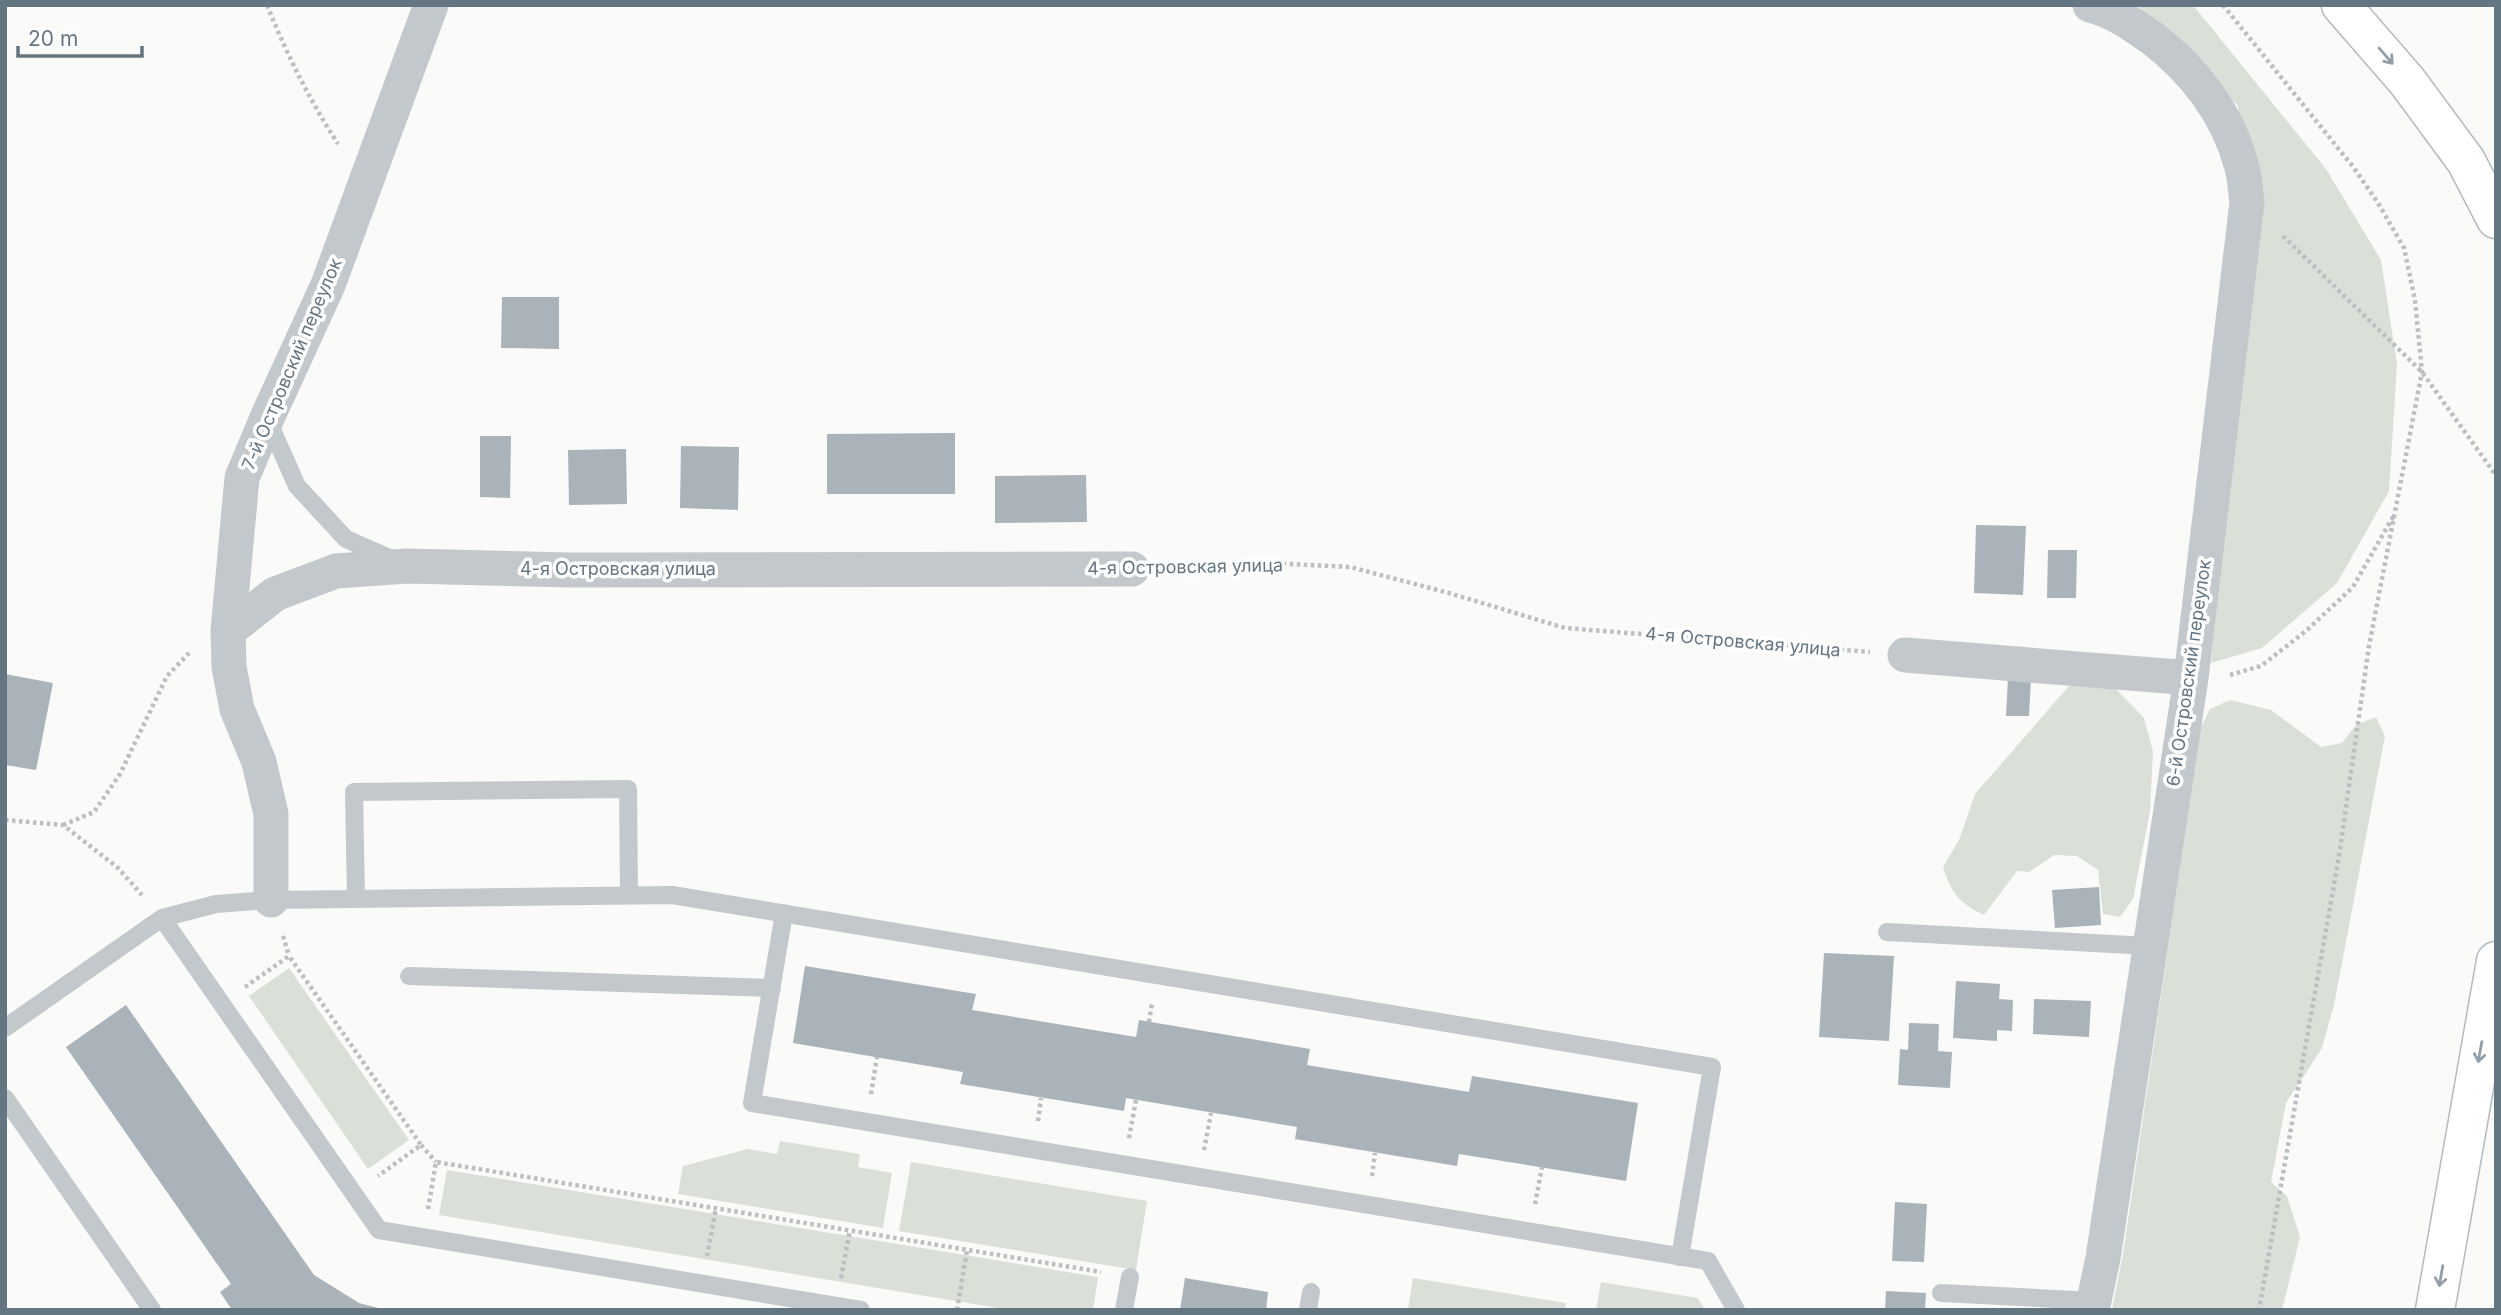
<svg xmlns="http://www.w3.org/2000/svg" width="2501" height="1315" font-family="Inter,sans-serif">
<rect width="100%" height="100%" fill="#fafaf8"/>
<!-- green -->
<path fill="#dadfd7" d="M2137,5H2193L2326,169L2381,260L2397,364L2389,491L2337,583L2262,648L2211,663L2245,283L2238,106Z
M2069,686H2113L2144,718L2153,752L2150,811L2133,899L2120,917L2103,914L2098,870L2077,856L2054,855L2029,872L2017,871L1984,915C1959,903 1952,894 1943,867L1959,840L1975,794Z
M2230,700L2271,710L2321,747L2342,743L2356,725L2376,717L2385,736L2334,1005L2322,1048L2286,1103L2271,1182L2287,1196L2300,1237L2282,1310H2112L2123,1254L2200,729L2210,709Z
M289,968L409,1140L368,1169L249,996Z
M780,1141L860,1154L858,1167L892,1173L883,1228L678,1194L683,1166L748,1149L777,1154Z
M911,1162L1147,1201L1136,1270L899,1231Z
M447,1170L1098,1277L1093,1310H1010L439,1215Z
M1413,1278L1566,1303L1565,1310H1408Z
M1601,1282L1698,1298L1705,1310H1596Z"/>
<!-- building -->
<path fill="#aab3b9" d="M502,297H559V349L501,348Z
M955,433V494H827V434Z
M480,436H511L510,498L480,497Z
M681,446L739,447L738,510L680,508Z
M626,449L627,504L569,505L568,450Z
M1086,475L1087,522L995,523V476Z
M1976,525L2026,526L2023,595L1974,593Z
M2048,550H2077L2076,598H2047Z
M5,674L53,683L36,770L5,765Z
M2008,678H2031L2029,716H2006Z
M2099,887L2101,925L2055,928L2052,890Z
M1824,953L1894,956L1889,1041L1819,1037Z
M805,966L976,994L972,1010L1136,1037L1139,1020L1310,1049L1307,1065L1469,1092L1472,1076L1638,1103L1626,1181L1459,1154L1457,1166L1295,1139L1297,1127L1126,1098L1124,1111L960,1084L963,1072L793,1043Z
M1956,981L2000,984L1999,999L2013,1000L2012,1031L1997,1030V1041L1953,1038Z
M2034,999L2091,1001L2089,1037L2033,1034Z
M126,1005L314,1275L359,1303L386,1310H232L220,1292L231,1284L66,1047Z
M1909,1023L1939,1024L1938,1051L1952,1052L1950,1088L1898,1085L1900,1049L1908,1050Z
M1895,1202L1927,1204L1924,1262L1892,1261Z
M1185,1278L1268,1292L1266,1310H1180Z
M1886,1291L1926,1293L1925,1310H1885Z"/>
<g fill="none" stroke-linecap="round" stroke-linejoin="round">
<defs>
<path id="primary" d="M2341,5L2407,81L2466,161L2496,219
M2435,1310L2496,961"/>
</defs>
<!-- primary casing -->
<use href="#primary" stroke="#b5babe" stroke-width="41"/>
<!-- path -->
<path stroke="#bbbfc2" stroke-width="4.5" stroke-dasharray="3.5 3.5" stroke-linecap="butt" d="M267,5C288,57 308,97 338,144
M2223,5L2354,168L2378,203L2404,248L2415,300L2422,372L2369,646L2339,856L2259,1310
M2283,236L2422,372L2495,474
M1171,567L1248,562L1350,567L1449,593L1565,628L1870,652
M2230,675L2261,666L2306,631L2353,587L2394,515
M5,820L63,825L117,867L142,895
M63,825L94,812L120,774L167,676L189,653
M283,936L289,956
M245,987L289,956L421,1145L378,1176
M1149,1022L1152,1003
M871,1094L877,1057
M1038,1121L1041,1098
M1129,1138L1136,1100
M421,1145L436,1162
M1204,1150L1211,1113
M1372,1176L1375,1153
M1535,1204L1542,1167
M428,1209L436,1162L1101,1272
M707,1256L716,1208
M841,1278L850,1230
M957,1310L967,1250"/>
<!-- service -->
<path stroke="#c3c8cc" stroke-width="18" d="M268,421L297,486L346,539L394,560
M356,899L354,792L628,789L629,895
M784,913L752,1103L1708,1261L1736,1310
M162,918L216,904L271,900L672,895L1712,1067L1680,1257
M1887,932L2149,946
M409,976L772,988
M5,1028L162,918L379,1230L861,1310
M5,1098L152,1310
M1941,1293L2094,1301
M1124,1310L1130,1277
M1308,1310L1311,1292"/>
<!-- minor -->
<path stroke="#c3c8cc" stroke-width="35" d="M228,631L275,594L336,571L407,566L570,570L1132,569
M1905,655L2191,678
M271,900V814L259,762L237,709L229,667L228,631L242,478L267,418L328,285L431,5
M2089,1310L2094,1301L2103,1258L2191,678L2247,202C2245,189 2245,176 2241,164C2227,113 2194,70 2152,38C2132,24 2114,11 2090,5"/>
<!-- primary -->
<use href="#primary" stroke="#fff" stroke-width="38"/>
</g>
<!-- one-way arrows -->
<defs><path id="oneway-shaft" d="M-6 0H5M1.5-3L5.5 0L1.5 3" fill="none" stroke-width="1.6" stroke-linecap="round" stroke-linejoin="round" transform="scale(1.75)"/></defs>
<g stroke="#939fa8">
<use href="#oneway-shaft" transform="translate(2386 56) rotate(49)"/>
<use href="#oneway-shaft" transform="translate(2480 1052) rotate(100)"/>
<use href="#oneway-shaft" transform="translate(2441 1276) rotate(100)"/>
</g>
<g text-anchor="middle" stroke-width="7" stroke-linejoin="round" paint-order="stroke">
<!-- street labels -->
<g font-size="18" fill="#657683" stroke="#fff">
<text transform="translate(292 364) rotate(-67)" y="6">7-й Островский переулок</text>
<text transform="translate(1185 567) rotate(-1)" y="6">4-я Островская улица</text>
<text x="618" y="575">4-я Островская улица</text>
<text transform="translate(1743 642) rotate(5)" y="6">4-я Островская улица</text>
<text transform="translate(2189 673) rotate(-82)" y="6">6-й Островский переулок</text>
</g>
</g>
<!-- border -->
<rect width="2501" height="1315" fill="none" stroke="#657683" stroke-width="14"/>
<!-- scale -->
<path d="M18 46v10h124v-10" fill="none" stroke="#657683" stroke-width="3.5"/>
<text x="28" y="46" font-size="21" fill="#657683" stroke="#ffffff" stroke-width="5" paint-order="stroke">20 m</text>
</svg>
